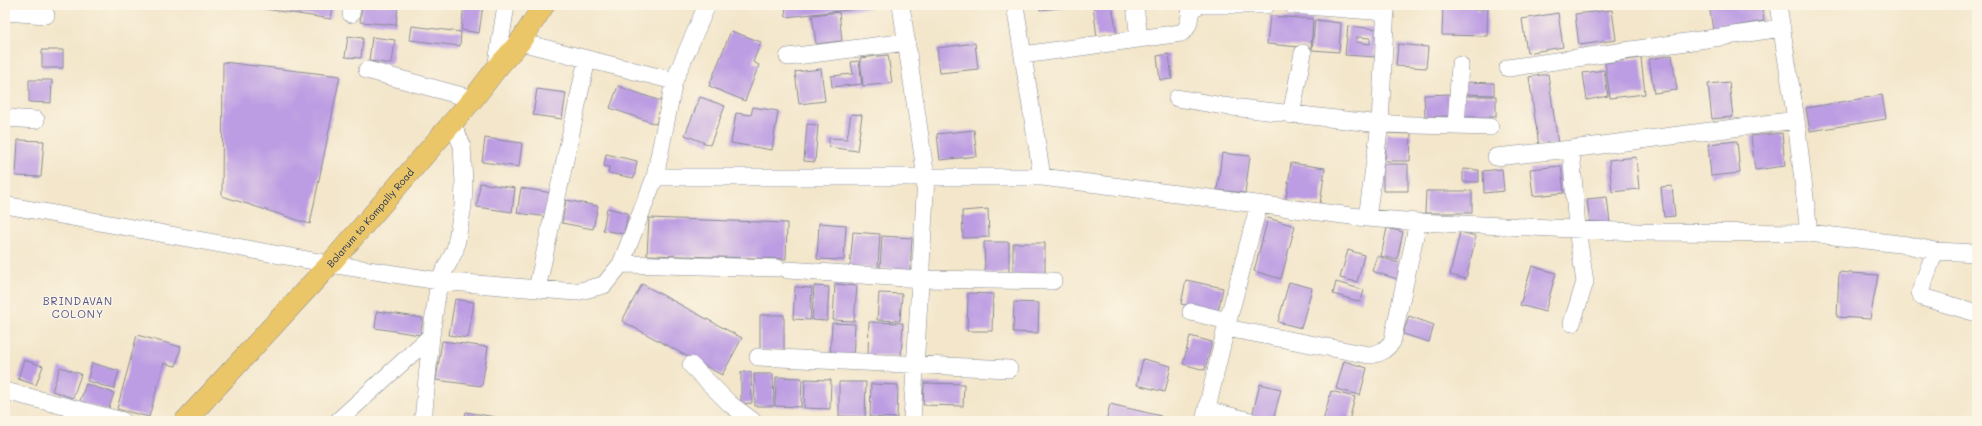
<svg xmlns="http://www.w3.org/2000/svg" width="1982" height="426" font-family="Mali,sans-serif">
<rect width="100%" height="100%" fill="#fcf5e5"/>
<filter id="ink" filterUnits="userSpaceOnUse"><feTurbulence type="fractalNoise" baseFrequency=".025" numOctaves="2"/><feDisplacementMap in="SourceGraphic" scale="8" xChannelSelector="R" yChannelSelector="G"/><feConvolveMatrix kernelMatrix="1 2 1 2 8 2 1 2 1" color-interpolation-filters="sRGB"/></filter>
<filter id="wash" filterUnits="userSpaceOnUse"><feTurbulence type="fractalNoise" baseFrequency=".012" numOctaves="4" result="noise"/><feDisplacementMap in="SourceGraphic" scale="16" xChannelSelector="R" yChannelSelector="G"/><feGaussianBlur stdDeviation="0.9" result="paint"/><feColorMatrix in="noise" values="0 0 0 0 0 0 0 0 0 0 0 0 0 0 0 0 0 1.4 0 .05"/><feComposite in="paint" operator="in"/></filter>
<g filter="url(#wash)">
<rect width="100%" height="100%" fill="#f3e6ca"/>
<g id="blocks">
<!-- building -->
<path fill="#bc9ce3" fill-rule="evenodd" d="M239,5H333L331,19Z
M362,5H398L396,25L360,22Z
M464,5H483L479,33L461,30Z
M785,5H885V6L786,17Z
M1039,5H1079V6L1040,10Z
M1093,5H1112L1117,35L1097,37Z
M1443,5H1488L1487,36L1442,35ZM1477,7H1484L1483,10H1476Z
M1709,5H1762L1764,21L1713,30Z
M1612,10L1616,40L1579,45L1575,14Z
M839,12L842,41L816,44L812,15Z
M1558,13L1563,47L1527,53L1522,19Z
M1270,16L1313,19L1311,48L1267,44Z
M1315,20L1341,23L1339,52L1312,50Z
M412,26L461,32L460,46L410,40Z
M1348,26L1378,29L1375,57L1345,55ZM1357,37L1370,38V44L1356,42Z
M731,31L761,42L753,62L759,65L745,101L709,86Z
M348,36L363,38L361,58L345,57Z
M372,37L395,40L392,64L369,61Z
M975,43L978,69L940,73L937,48Z
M1398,44L1428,47L1426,68L1396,66Z
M42,50H63V68H42Z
M1169,54L1172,79L1160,80L1157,56Z
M888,55L892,83L863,86L860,58Z
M1672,55L1677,90L1654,93L1649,59Z
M1641,58L1645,94L1610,98L1605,63Z
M859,61L862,84L832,87L831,76L853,74L851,62Z
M223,62L340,76L310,224L222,196Z
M821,69L825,101L799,104L795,72Z
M1604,70L1608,96L1587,100L1583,73Z
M1548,74L1558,144L1539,146L1529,77Z
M29,80H52L51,103L29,102Z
M5,82H9V101H5Z
M1465,82L1494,83V95L1464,94Z
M1729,82L1733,117L1712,119L1708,84Z
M618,86L663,102L656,124L610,108Z
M537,89L566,93L562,119L533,115Z
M1452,94V116L1425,117L1424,95Z
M1882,95L1886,119L1810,131L1806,108Z
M1463,96H1496V117H1463Z
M700,97L725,106L710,145L685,135Z
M753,107L778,111L772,150L731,143L736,113L751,115Z
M851,114L862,115L857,151L829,147V138L847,139Z
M807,124L818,125L815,162L804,161Z
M974,130L977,156L940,160L937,134Z
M1386,133L1411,134L1410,161H1385Z
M1782,133L1785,166L1755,170L1751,136Z
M485,138L522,143L519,167L482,162Z
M18,140L44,141L41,177L16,176Z
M1737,141L1740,173L1711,176L1708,144Z
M1222,153L1250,156L1245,193L1217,190Z
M606,154L637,161L634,178L608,173L609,167L604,166Z
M1636,157L1639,189L1612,192L1609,160Z
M1291,163L1325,168L1320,204L1286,199Z
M1383,164H1408V191H1383Z
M1561,166L1564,193L1533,196L1530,169Z
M1463,169L1479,170V182H1463Z
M1502,169L1504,191L1484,193L1483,171Z
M480,183L515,188L512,212L477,207Z
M1672,186L1675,216L1664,217L1661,187Z
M521,188L552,193L549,217L517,213Z
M1426,191H1472V213H1425Z
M1607,197L1610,224L1590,226L1587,199Z
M566,200L598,206L593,229L562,223Z
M607,208L628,213L624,234L603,230Z
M988,209L989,237L963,238L962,211Z
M649,218L787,223L786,259L647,255Z
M1268,218L1295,226L1281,279L1254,271Z
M819,223L846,225L844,260L817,259Z
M1387,228L1403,232L1397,260L1381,256Z
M853,232L880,234L878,268L850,267Z
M1460,232L1476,236L1466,279L1450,275Z
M882,236L912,238L910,270L880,268Z
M984,242H1009V273H985Z
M1013,243H1045V275H1013Z
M1348,250L1364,255L1357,282L1340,278Z
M1377,256L1405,265L1400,280L1372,271Z
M1532,266L1556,273L1545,312L1520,305Z
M1839,272L1878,275L1870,319L1837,317Z
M1186,280L1223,288L1218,312L1181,304Z
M1289,282L1312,288L1301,328L1278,322Z
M1336,282L1364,290L1361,302L1333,294Z
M642,284L742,338L722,375L622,321Z
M835,284L857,286L854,321L833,320Z
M814,286L829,287L827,321L812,320Z
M795,287L812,288L810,320L793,319Z
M879,293L902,294L900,321L877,320Z
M968,293L993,294L992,331H967Z
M455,299L474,302L468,338L449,335Z
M1014,302L1039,303L1038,333L1013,332Z
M377,311L423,318L420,335L375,328Z
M760,315H784V350H760Z
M1409,316L1434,325L1429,342L1403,334Z
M869,322L903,323L901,356L868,355Z
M832,323L855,324L853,359L830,357Z
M137,335L181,347L176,366L164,363L149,417L117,409Z
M1190,336L1212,342L1205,370L1183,364Z
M442,341L488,347L482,386L436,380Z
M1143,359L1171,366L1165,392L1137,385Z
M24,360L43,366L36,385L18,379Z
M1344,361L1367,368L1360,395L1336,389Z
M92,363L119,371L114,389L87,381Z
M60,367L81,374L73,398L52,391Z
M741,372H751L752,403L741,404Z
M754,374H773L774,406H755Z
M776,377L802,378L801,407L775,406Z
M805,379L831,380L830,409L804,408Z
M839,382H866L865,417L839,416Z
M924,383L964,384L963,406L923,405Z
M86,384L114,393L108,411L80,401Z
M871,384L898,385L897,418L870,417Z
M1260,384L1281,389L1273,421L1252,416Z
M1331,391L1355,397L1349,421H1323Z
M1110,404L1161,416L1160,421H1106Z
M466,412L495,417L494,421H464Z"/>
</g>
</g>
<g filter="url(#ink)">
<use href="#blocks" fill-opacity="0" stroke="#878a94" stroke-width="1"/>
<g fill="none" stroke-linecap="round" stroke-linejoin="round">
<defs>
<path id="minor" d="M901,5L926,178L912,421
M1015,5L1042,177
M1135,5L1139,39
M1292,5L1386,12
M1778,5L1796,120L1809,233
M5,12L46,15
M351,14L352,5
M520,42L674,81
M1023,55L1181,33C1190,28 1189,18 1191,9L1200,5H1267
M788,57L907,42
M1508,68L1782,28
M496,69L506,5
M367,70L473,99
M1177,98L1223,106L1380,124L1490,127
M1291,115L1303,53
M5,118L36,120
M1456,126L1460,65
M1571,149L1577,229L1585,282L1572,323
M1496,157L1571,149L1796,120
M655,177H1042L1367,218L1418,222L1638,232L1809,233L1907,245L1935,251L1977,253
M5,205L330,264L439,281L576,292L604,285L621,264L655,177L674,81L707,5
M1367,218L1380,124L1386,5
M1935,251L1920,292L1922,297L1977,313
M621,264L777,268
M788,270L920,279L1053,281
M537,289L587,59
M1191,312L1228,321
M1226,328L1369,355C1380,354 1385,350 1392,342L1418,222
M758,357L1009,369
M691,365L730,404L753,421
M5,391L123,421
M1207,410L1250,421
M338,421L431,336
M423,421L431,336L439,281L455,250L463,206L464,184L462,145L452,123
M1204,421L1226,328L1259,204"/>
<g id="major">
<path id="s1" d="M185,421L330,264L473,99L496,69L520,42L544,5"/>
</g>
</defs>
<!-- minor casing -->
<use href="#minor" stroke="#878a94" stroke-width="18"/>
<!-- major casing -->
<use href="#major" stroke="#878a94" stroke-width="22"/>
<!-- minor -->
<use href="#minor" stroke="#fff" stroke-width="17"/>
<!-- major -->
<use href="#major" stroke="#ebc669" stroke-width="21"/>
</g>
</g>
<g text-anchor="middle" stroke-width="3" stroke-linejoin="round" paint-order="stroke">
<!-- street labels -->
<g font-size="10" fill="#1b2f5e" stroke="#fcf5e5">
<text dy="4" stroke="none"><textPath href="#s1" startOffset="275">Bolarum to Kompally Road</textPath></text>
</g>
<!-- neighbourhood labels -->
<g font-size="11" letter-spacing="1" fill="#53558d" stroke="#fcf5e5">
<text x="78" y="305">BRINDAVAN<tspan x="78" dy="13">COLONY</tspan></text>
</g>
</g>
<!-- margin -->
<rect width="1982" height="426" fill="none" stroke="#fcf5e5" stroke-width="20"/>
</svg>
